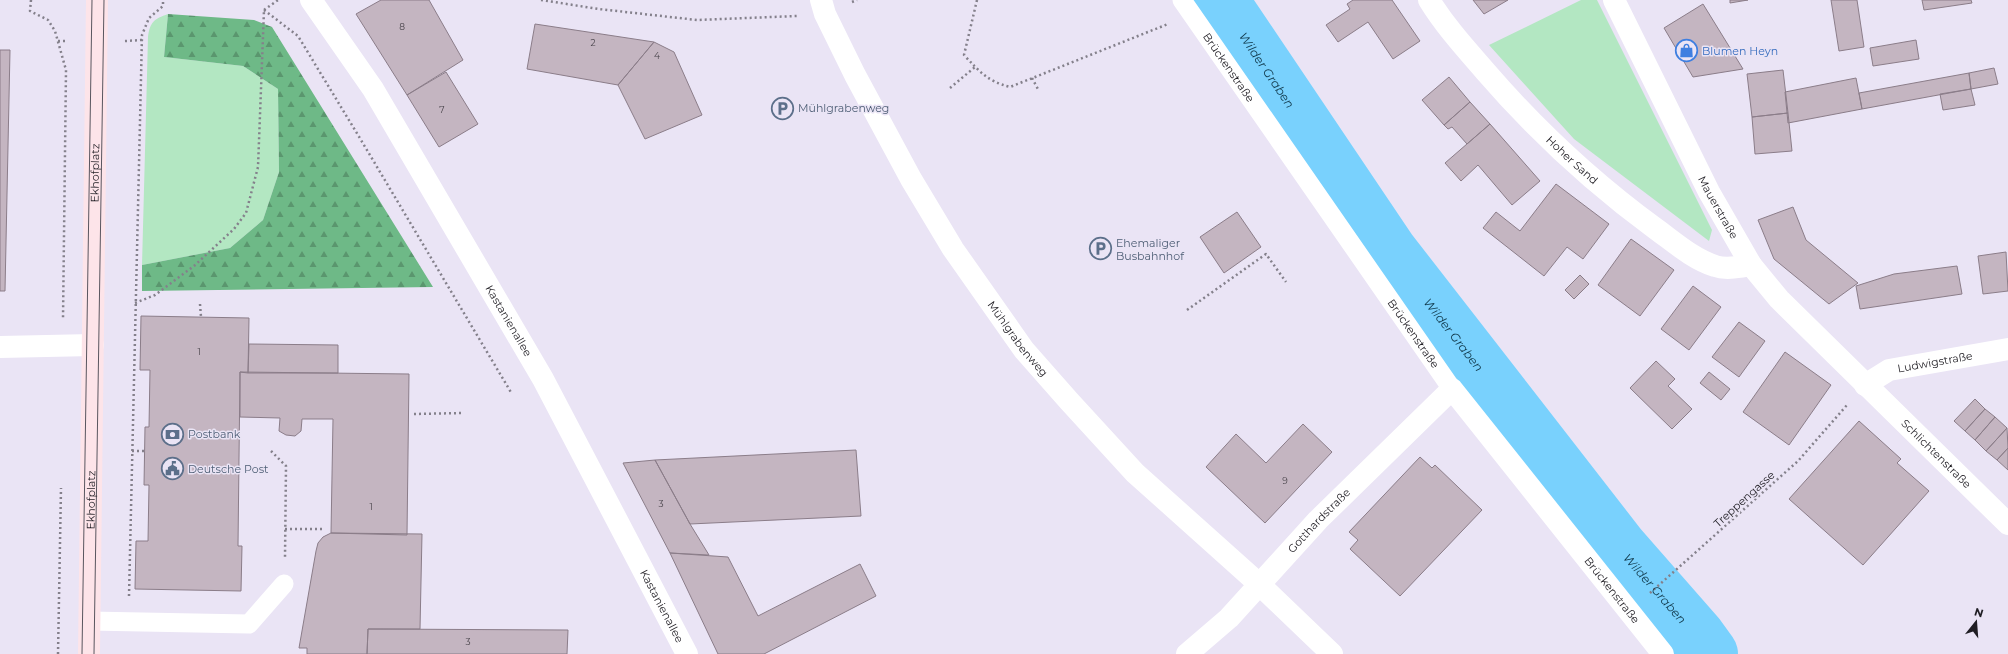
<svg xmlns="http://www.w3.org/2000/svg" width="2008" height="654" font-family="Montserrat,sans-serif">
<defs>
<pattern id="forest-firs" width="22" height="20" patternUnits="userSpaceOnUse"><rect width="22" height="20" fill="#6eb987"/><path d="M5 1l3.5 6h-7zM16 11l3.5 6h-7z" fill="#5a966e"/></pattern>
</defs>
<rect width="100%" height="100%" fill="#eae4f5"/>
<!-- grass -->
<path fill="#b3e7c2" d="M1581,0H1597L1712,230L1709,241L1574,139L1489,45Z
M168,14L164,57L243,66L278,89L279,172L263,220L230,248L142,265L148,37C150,22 154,19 168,14Z"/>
<!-- forest -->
<path fill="url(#forest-firs)" d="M168,14L254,20L272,27L433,287L142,291V265L230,248L263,220L279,172L278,89L243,66L164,57Z"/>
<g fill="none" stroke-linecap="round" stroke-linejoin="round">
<!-- river -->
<path stroke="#79d1fd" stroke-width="58" id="s1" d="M1219,0L1388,251L1618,547L1696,636L1709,654"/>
</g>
<!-- building -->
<path fill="#c4b5c1" stroke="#8b7d89" d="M381,0H429L463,60L407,95L356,14Z
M1353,0H1392L1420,41L1393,59L1368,22L1338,42L1326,25L1350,9L1347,4Z
M1473,0H1508L1484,14Z
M1730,0H1748L1730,3Z
M1831,0H1857L1864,47L1839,51Z
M1922,0H1971L1972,3L1924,10Z
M1703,4L1743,69L1693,77L1664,28Z
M535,24L654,42L618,85L527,69Z
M1916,40L1919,59L1873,66L1870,48Z
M654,42L674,52L702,115L645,139L618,85Z
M0,50H10L5,291H0Z
M1994,68L1998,84L1971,89L1969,73Z
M1783,70L1788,113L1752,117L1747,74Z
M446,72L478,124L439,147L407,95Z
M1969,73L1971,89L1862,109L1859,93Z
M1449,77L1470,102L1444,125L1422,100Z
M1856,78L1862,109L1788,123L1785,92Z
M1971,89L1975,105L1943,110L1940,94Z
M1470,102L1490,124L1467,144L1452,127L1448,129L1444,125Z
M1788,113L1792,151L1755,154L1752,117Z
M1490,124L1540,181L1512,205L1478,165L1461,181L1445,163Z
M1556,184L1609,224L1583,259L1567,247L1544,276L1483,228L1496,212L1520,231Z
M1793,207L1806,240L1858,283L1829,304L1774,259L1758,220Z
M1237,212L1261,247L1224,273L1200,237Z
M1631,239L1674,270L1640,316L1598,285Z
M2006,252L2008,291L1983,294L1978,256Z
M1957,266L1962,294L1860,309L1856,286L1894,274Z
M1580,275L1589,284L1574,299L1565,290Z
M1693,286L1721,307L1689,350L1661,329Z
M141,316L249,318L248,373L240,372L238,546H242L241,591L135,589L136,541H148L149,485H144L145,427H149L150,370H140Z
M1739,322L1765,341L1739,377L1712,357Z
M249,344L338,345V373H248Z
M1785,352L1831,385L1789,445L1743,412Z
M1656,361L1675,379L1668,386L1692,409L1672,429L1630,388Z
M240,372L409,374L407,535L331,533L333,419H302L301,431L295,436L286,435L279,431L280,418L240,417Z
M1709,372L1730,389L1721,400L1700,383Z
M1975,399L1985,409L1965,431L1954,421Z
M1985,409L1995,417L1975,440L1965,431Z
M1995,417L2007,428L1986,451L1975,440Z
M1859,421L1901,459L1897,463L1929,491L1863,565L1789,499Z
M1303,424L1332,452L1265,523L1206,467L1236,434L1266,463Z
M2007,428L2008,448L1997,460L1986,451Z
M2008,448V470L1997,460Z
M856,450L861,516L690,524L655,460Z
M1420,457L1432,468L1435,465L1482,510L1400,596L1350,549L1358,540L1349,532Z
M655,460L690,524L709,555L670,553L623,463Z
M331,533L422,534L420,629H368L367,654H307V648H299L316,551L318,543L323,537Z
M670,553L728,557L758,616L860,564L876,596L764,654H718Z
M368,629L568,630L567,654H367Z"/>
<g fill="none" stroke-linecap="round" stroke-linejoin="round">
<!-- path -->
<path stroke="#84808b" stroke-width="2.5" stroke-dasharray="2 3" stroke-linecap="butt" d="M31,0L30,11L48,20L55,31L66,70L63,319
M541,0L599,9L697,20L797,16
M977,0L964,55C980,72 987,81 1010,87L1168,24
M852,2L857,0
M264,10L298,36L361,140L512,394
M264,10L278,0
M58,41H68
M125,41L142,40
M1032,78L1039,91
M950,88L975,67
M135,303L155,295L194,266L234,229L246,213L258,167L264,10
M200,304L201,317
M1187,310L1266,254L1286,282
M414,414L463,413
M132,451H145
M271,451L286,466L285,558
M285,529H324
M1650,593L1798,461L1847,405
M129,596L142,35L149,18L163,6V0
M58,654L61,488"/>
<!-- service -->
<g stroke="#fff" stroke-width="19">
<path id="s2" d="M1182,0L1452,389"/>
<path d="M89,621L249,624L284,584"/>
</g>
<!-- minor -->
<g stroke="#fff" stroke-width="22">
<path id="s3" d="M311,0L373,89L543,379L687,654"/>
<path id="s4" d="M1429,0C1445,26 1465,48 1485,71C1536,130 1593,183 1656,229C1674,242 1693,259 1715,266C1726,270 1739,267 1751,265"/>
<path id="s5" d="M1614,0L1709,192L1751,265L1779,299L2008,524"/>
<path d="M0,347L93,345"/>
<path id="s6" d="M1865,385L1889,370L2008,349"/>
<path id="s7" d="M1187,654L1229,618L1318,520L1452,389L1663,654"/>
</g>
<!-- tertiary -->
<path stroke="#fff" stroke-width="22" id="s8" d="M821,0L825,14L855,75L911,179L953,249L1024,350L1069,401L1135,473L1259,584L1332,654"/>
<!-- secondary -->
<path stroke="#fde4e9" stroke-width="22" id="s9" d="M89,654L97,0"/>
<!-- tram -->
<path stroke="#59565f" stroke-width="1" d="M82,654L92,0
M94,654L104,0"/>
</g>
<!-- icons -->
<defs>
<symbol id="shop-ring" viewBox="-11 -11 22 22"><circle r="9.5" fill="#eae4f5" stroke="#3f7fe0" stroke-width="1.5"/><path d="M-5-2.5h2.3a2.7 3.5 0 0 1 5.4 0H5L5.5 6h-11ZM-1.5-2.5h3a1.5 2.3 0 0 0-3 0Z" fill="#3f7fe0"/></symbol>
<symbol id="parking-ring" viewBox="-11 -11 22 22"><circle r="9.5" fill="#eae4f5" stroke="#5c6f8a" stroke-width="1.5"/><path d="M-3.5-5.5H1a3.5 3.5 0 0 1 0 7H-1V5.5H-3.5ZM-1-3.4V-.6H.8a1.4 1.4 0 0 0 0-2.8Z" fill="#5c6f8a"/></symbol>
<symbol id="bank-ring" viewBox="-11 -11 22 22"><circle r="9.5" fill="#eae4f5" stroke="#5c6f8a" stroke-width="1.5"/><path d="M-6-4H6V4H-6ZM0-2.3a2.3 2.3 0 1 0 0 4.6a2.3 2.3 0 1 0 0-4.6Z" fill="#5c6f8a"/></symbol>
<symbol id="civic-ring" viewBox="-11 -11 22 22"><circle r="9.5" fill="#eae4f5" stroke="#5c6f8a" stroke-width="1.5"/><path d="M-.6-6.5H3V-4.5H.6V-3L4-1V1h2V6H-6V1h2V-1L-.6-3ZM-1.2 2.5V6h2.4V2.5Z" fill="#5c6f8a"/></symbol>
</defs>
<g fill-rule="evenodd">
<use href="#shop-ring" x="1674" y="38" width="25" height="25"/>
<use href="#parking-ring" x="770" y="96" width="25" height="25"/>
<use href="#parking-ring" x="1088" y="236" width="25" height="25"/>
<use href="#bank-ring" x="160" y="422" width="25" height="25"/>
<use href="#civic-ring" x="160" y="456" width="25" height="25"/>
</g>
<g text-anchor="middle" stroke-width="3" stroke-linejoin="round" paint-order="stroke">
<!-- number labels -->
<g font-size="9" fill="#49444b">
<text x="402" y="30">8</text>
<text x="593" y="46">2</text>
<text x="657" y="59">4</text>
<text x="442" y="113">7</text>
<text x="199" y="355">1</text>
<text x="1285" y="484">9</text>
<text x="661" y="507">3</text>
<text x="371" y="510">1</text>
<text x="468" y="645">3</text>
</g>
<!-- shop labels -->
<g font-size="11" fill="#366cbe" stroke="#eae4f5" text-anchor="start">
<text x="1702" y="55">Blumen Heyn</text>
</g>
<!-- street labels -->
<g font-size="11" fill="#201e24" stroke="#eae4f5">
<text dy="4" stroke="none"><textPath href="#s2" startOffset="82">Brückenstraße</textPath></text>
<text dy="4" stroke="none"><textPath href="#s4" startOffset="215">Hoher Sand</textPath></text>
<text dy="4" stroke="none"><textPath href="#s9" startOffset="481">Ekhofplatz</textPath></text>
<text dy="4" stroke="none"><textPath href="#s5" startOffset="232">Mauerstraße</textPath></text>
<text dy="4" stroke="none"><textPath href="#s3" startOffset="377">Kastanienallee</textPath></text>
<text dy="4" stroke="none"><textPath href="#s2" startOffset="406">Brückenstraße</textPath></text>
<text dy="4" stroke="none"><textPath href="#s8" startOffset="393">Mühlgrabenweg</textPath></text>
<text dy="4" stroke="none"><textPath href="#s6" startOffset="75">Ludwigstraße</textPath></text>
<text dy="4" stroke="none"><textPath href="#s5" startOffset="563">Schlichtenstraße</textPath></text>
<text transform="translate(1744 499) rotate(-42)" y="4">Treppengasse</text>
<text dy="4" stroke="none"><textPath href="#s9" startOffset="154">Ekhofplatz</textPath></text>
<text dy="4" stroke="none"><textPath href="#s7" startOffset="188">Gotthardstraße</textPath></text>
<text dy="4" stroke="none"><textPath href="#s7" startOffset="632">Brückenstraße</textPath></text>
<text dy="4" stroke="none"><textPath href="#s3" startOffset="701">Kastanienallee</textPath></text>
</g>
<!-- service labels -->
<g font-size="11" fill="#4e5e75" stroke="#eae4f5" text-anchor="start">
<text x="798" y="112">Mühlgrabenweg</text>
<text x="1116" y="247">Ehemaliger<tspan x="1116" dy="13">Busbahnhof</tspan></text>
<text x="188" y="438">Postbank</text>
<text x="188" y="473">Deutsche Post</text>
</g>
<!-- water labels -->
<g font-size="12" font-style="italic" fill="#10384a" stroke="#eae4f5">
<text dy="4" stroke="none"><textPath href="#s1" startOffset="85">Wilder Graben</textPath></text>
<text dy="4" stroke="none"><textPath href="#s1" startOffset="409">Wilder Graben</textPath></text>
<text dy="4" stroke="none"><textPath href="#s1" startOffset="733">Wilder Graben</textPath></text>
</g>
</g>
<!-- north arrow -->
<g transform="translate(1976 622) rotate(17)" stroke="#eae4f5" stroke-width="3" paint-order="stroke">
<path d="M0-3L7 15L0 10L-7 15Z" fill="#201e24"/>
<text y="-6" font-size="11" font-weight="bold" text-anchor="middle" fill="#201e24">N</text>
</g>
</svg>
